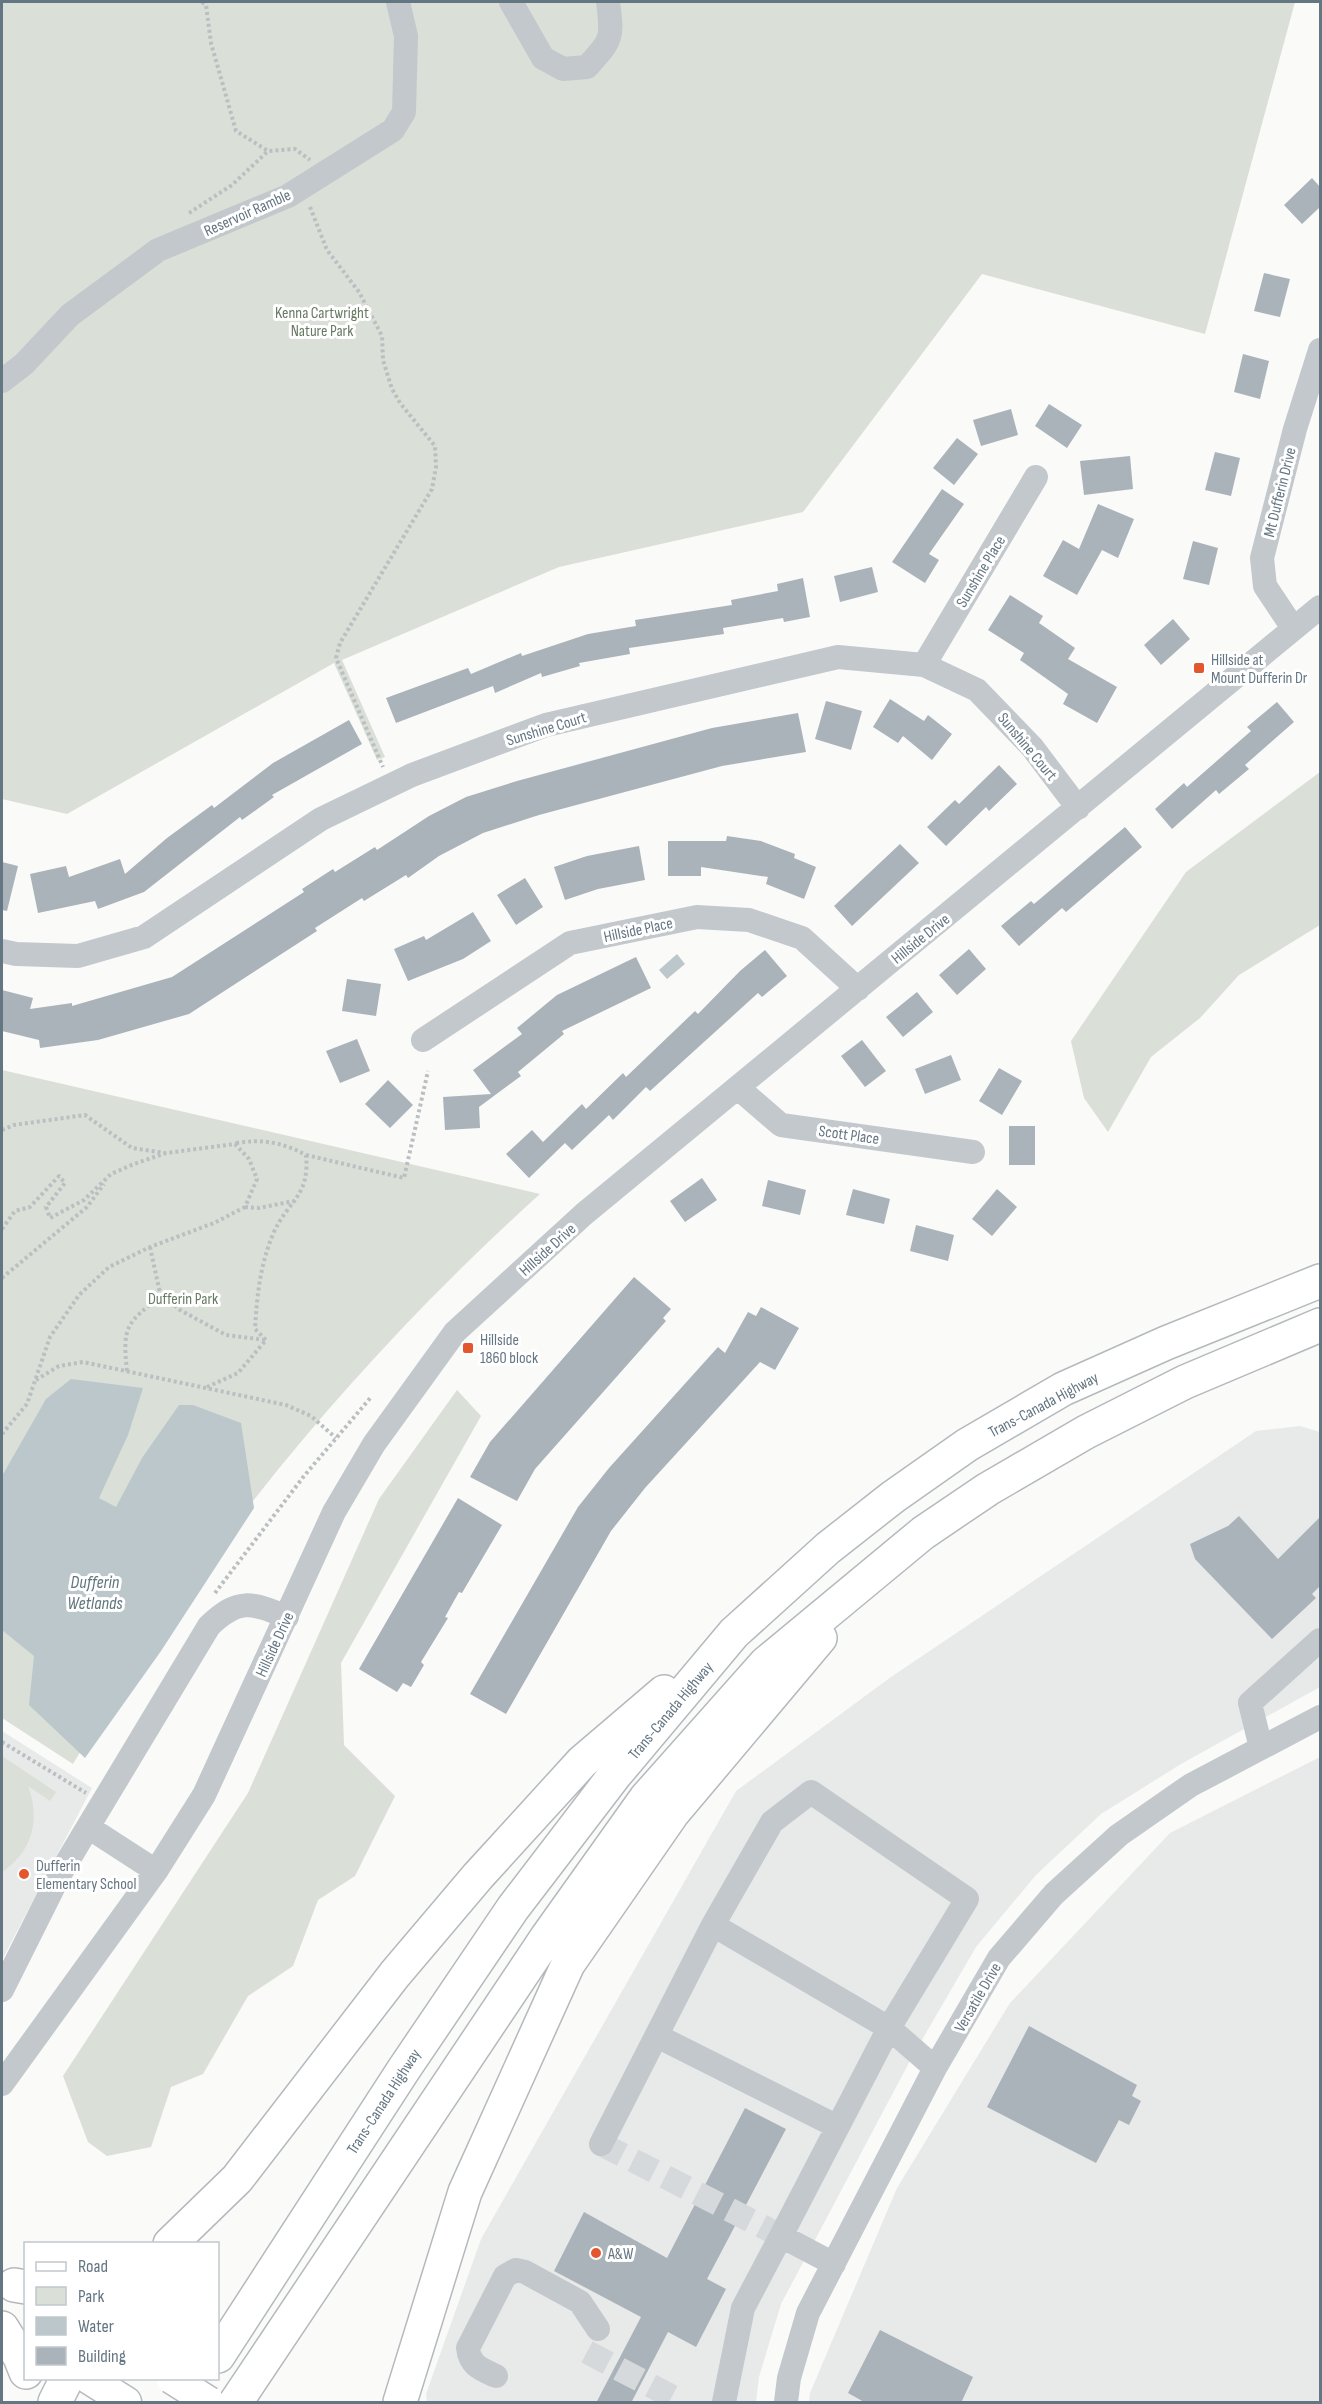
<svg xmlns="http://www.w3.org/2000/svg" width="1322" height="2404" font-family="'Sofia Sans Condensed',sans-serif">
<rect width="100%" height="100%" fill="#fafaf8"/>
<!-- built -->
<path fill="#e8e9e9" d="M1300,1426L1320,1432V1687L1181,1764L1101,1814L1036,1875L976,1947L912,2057L781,2304L759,2377L756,2402H427L426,2394L481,2239L736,1791L891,1677L1256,1431Z
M2,1731L92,1788L2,1960Z
M1320,1757V2402H809L810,2393L897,2188L1010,2003L1170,1833Z"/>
<!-- green -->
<path fill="#dadfd7" d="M2,2H1295L1205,334L982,274L803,512L559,567L342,660L385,757L377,760L334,663L67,814L2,799Z
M1320,772V925L1239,975L1200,1018L1151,1057L1108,1132L1084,1098L1071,1041L1186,872Z
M2,1070L540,1194C356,1360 199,1551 73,1764L2,1718Z
M457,1390L481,1416L341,1663L344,1745L395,1796L355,1876L318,1900L293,1966L248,1996L203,2074L171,2087L151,2147L107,2156L88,2142L63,2076L248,1793L379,1499Z
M2,1756L56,1792L50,1801L28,1786C41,1820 32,1852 2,1872Z"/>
<!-- water -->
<path fill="#bbc7cb" d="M677,954L685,964L667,979L659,970Z
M71,1379L143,1388L128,1435L99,1498L116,1507L142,1458L179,1405H193L241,1423L254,1508L161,1651L85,1758L29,1705L34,1656L2,1630V1476L46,1399Z"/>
<!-- building -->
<path fill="#aab3b9" d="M1312,178L1320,187V207L1302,224L1284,205Z
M1264,273L1290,279L1280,317L1254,311Z
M1243,354L1269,361L1260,399L1234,392Z
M1049,404L1082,425L1067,448L1035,426Z
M1011,409L1018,435L981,446L973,420Z
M957,438L978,454L954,485L933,468Z
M1215,452L1240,458L1231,496L1205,490Z
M1130,456L1133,489L1084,495L1080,461Z
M942,489L964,504L929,554L939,560L925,583L892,562Z
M1098,504L1134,519L1118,558L1102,550L1077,595L1043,576L1063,540L1079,549Z
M1193,541L1218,548L1209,585L1183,579Z
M872,567L878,592L840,602L834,576Z
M803,578L810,617L784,622L783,618L723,628L724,634L629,648L630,654L579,663L580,666L542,677L541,673L495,693L493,686L396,723L386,698L468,668L471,674L521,653L522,656L588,634L636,626L635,620L732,605L731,600L778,591L777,584Z
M1010,595L1043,616L1039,623L1075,648L1068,659L1117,687L1097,723L1063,704L1068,694L1020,660L1024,653L988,630Z
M1173,619L1190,639L1161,665L1144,645Z
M890,699L924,721L928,715L952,734L932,760L903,736L898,743L873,727Z
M826,701L862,711L851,750L815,739Z
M1277,702L1294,722L1245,765L1249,769L1219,794L1216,790L1172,829L1155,809L1184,783L1187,787L1251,731L1247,727Z
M798,713L806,752L722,766L539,815L483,833L439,856L408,878L406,875L364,901L362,898L315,928L317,931L189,1014L98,1040L40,1048L39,1040L2,1031V990L33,998L30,1009L72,1003V1006L172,977L304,892L302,889L333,869L335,872L375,847L377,850L429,816L466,797L517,781L712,728Z
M349,720L362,744L272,795L274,797L242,820L240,817L144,892L98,909L95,901L38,913L30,874L66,866L69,877L120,859L125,874L167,838L212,805L214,808L273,763Z
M999,765L1017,784L989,811L986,807L946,846L927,827L955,800L959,804Z
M1125,827L1142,847L1066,912L1062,908L1019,946L1001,926L1031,901L1034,904Z
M727,836L761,841L795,854L794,858L816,867L804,899L766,884L768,877L701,867V876H668V841H726Z
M900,844L919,863L852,926L834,906Z
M639,846L645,880L598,889L565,900L554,867L587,856Z
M2,862L18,866L7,911L2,910Z
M525,878L543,907L516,925L497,895Z
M473,912L491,941L463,959L408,981L394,949L424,936L426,940Z
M969,949L986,969L957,995L939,975Z
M765,950L787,976L762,997L758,993L650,1091L646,1087L613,1120L609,1115L572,1150L565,1143L529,1178L506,1154L532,1130L543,1142L582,1104L586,1109L623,1073L626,1077L695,1011L698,1014L740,971Z
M636,957L651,988L562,1031L564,1034L518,1072L521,1076L479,1107L480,1128L445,1130L443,1097L491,1094L473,1070L522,1034L517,1028L557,995Z
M347,979L381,984L376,1016L342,1011Z
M917,992L933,1012L903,1037L886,1017Z
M357,1039L370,1071L340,1083L326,1051Z
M862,1040L886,1071L865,1087L841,1056Z
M951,1055L961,1080L925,1094L915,1069Z
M999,1068L1022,1081L1002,1115L979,1101Z
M388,1080L413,1105L390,1128L365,1104Z
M1009,1126H1035V1165H1009Z
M702,1178L717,1200L685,1222L670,1201Z
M768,1180L806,1190L800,1215L762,1206Z
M853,1189L890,1199L884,1224L846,1215Z
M997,1189L1017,1207L992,1236L972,1219Z
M916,1225L954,1235L948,1261L910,1251Z
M634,1277L671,1309L663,1318L666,1321L535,1469L517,1501L470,1477L490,1442Z
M761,1307L799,1328L775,1370L760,1362L645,1488L611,1531L506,1714L470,1694L578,1507L609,1468L718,1347L725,1353L748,1312L756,1316Z
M458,1498L502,1525L462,1593L459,1592L445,1617L448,1618L421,1662L424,1665L411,1687L403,1683L397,1692L359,1669Z
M1239,1516L1278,1559L1320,1517V1586L1312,1594L1316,1598L1272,1639L1195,1559L1190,1544L1228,1526Z
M1029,2026L1137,2085L1132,2096L1141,2101L1129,2125L1119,2120L1096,2163L987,2107Z
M745,2108L786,2129L707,2279L726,2289L696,2347L668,2332L631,2403H596L641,2317L554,2271L584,2212L667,2258Z
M880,2330L973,2377L961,2403H866L848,2393Z"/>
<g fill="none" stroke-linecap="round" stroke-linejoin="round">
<!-- minor-tunnel -->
<path stroke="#d5d9db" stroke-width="24" stroke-dasharray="24 12" stroke-linecap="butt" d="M601,2144L781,2236
M587,2352L682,2402"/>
<defs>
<path id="major" d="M88,2378L126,2402"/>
<path id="highway" d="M170,2244L237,2179L395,1974L478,1876L582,1762L664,1692
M14,2285L26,2287
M2,2328L20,2357L26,2372
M218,2356L404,2069L513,1908L614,1776L734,1633L828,1548L893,1497L967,1445L1063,1389L1166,1343L1320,1281
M55,2402L67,2378
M236,2402L547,1937L646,1798L766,1663L923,1533L988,1489L1086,1432L1185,1382L1320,1325
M400,2402L465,2192L568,1964L672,1814L820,1638"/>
</defs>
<!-- major casing -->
<use href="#major" stroke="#b5babe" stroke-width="33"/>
<!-- highway casing -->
<use href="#highway" stroke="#b4b9bd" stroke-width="36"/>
<!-- path -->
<path stroke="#bbbfc2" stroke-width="4" stroke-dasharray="3 3" stroke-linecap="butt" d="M202,2L206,5L211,43L236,131L268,151L295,149L310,160
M310,207L327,250L359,292L382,336L383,360L392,389L400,403L435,446L436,467L432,489L340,643L336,658L383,767
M189,213L232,185L268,151
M2,1130L14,1125L85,1115L132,1148L165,1153
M236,1143C262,1139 282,1142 306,1155C310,1197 288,1200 273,1234C260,1266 257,1295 255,1329L266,1340
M306,1155L404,1178L428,1071
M245,1207L259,1208L294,1201
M2,1229L15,1211L30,1207L59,1176L65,1183L46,1207L50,1218L84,1200L111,1174L134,1164L166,1153L235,1144L249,1159L257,1179L245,1207
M150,1247L160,1293L180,1310L226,1335L266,1340
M2,1278L87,1207L104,1184
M127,1371C122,1325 127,1323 162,1295
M36,1380L59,1366L83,1362L286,1405L311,1416L336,1438
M207,1387L238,1373L266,1340
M2,1434L27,1404L50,1337L79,1295L109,1267L150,1247L214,1223L245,1207
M215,1593L304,1476L372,1396
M2,1742L86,1793"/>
<!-- minor -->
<path stroke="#c3c8cc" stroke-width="24" d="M511,2L543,58L563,69L587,67C612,39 613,39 608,2
M2,381L24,364L70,315L158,250L288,196L393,130L404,112L406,36L398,2
M1293,628L1265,586L1262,558L1295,429L1320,350
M924,665L1036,477
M2,951L16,954L78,956L144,937L321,819L412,775L546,725L838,657L924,665L977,690L1032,747L1078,808
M423,1040L570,943L697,917L749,920L802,938L858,989
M738,1088L781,1125L973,1152
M1261,1748L1250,1703L1320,1640
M88,1827L209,1626C238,1598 251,1602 287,1617
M2,1990L60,1874L88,1827L156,1871
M657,2036L836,2126
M2,2084L156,1871L204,1795L334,1512L374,1444L455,1332L584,1214L1320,607
M601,2144L713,1925
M781,2236L889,2028L967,1899L811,1792L772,1822L713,1925L889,2028L935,2068
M496,2376C481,2369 470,2366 468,2348L505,2276L516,2270L525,2272L580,2302L598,2329
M724,2402L743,2308L781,2236L834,2264
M786,2402L789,2378L808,2313L935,2068L999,1958L1054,1894L1119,1835L1191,1785L1320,1717"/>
<!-- major -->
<use href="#major" stroke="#fff" stroke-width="30"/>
<!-- highway -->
<use href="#highway" stroke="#fff" stroke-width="33"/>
<defs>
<path id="major-bridge" d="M171,2378L209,2402"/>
</defs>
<!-- major-bridge casing -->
<use href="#major-bridge" stroke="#b5babe" stroke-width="33" stroke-linecap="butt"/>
<!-- major-bridge -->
<use href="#major-bridge" stroke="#fff" stroke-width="30"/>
</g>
<!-- markers -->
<g fill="#e4572e" stroke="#fff" stroke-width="2">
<rect x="1193" y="662" width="12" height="12" rx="3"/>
<rect x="462" y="1342" width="12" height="12" rx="3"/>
<circle cx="24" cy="1874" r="6"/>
<circle cx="596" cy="2253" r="6"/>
</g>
<g text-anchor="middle" stroke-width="6" stroke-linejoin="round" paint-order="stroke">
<!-- street labels -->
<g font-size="16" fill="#657683" stroke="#fff">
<text transform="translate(247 212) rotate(-24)" y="6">Reservoir Ramble</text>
<text transform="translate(1279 492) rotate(-76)" y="6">Mt Dufferin Drive</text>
<text transform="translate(980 571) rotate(-59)" y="6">Sunshine Place</text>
<text transform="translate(546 728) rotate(-17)" y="6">Sunshine Court</text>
<text transform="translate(1028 746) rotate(50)" y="6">Sunshine Court</text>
<text transform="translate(638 929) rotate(-12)" y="6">Hillside Place</text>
<text transform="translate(920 938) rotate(-39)" y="6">Hillside Drive</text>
<text transform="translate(849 1134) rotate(8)" y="6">Scott Place</text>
<text transform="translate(547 1249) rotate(-42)" y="6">Hillside Drive</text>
<text transform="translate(1043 1404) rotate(-28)" y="6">Trans-Canada Highway</text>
<text transform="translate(274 1644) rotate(-65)" y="6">Hillside Drive</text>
<text transform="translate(670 1710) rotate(-50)" y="6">Trans-Canada Highway</text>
<text transform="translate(977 1997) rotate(-60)" y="6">Versatile Drive</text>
<text transform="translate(383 2101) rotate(-57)" y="6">Trans-Canada Highway</text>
</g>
<!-- park labels -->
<g font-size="16" fill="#687a64" stroke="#fff">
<text x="322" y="318">Kenna Cartwright<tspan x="322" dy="18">Nature Park</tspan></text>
<text x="183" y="1304">Dufferin Park</text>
</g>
<!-- poi labels -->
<g font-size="16" fill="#657683" stroke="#fff" text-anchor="start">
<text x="1211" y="665">Hillside at<tspan x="1211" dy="18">Mount Dufferin Dr</tspan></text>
<text x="480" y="1345">Hillside<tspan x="480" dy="18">1860 block</tspan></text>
<text x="36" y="1871">Dufferin<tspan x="36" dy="18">Elementary School</tspan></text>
<text x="608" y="2259">A&amp;W</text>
</g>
<!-- water labels -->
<g font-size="18" font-style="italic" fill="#60757c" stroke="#fff">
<text x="95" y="1588">Dufferin<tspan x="95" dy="21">Wetlands</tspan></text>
</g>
</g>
<!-- border -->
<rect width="1322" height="2404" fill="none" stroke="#657683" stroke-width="6"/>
<!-- legend -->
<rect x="24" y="2242" width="195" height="138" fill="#ffffff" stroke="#c1c8cd" stroke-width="1.5"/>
<rect x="36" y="2262" width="30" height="9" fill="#ffffff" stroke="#c1c8cd" stroke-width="1.5"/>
<text x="78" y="2272" font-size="18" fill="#657683">Road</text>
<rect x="36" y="2287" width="30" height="18" fill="#dadfd7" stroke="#c1c8cd" stroke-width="1.5"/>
<text x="78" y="2302" font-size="18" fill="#657683">Park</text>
<rect x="36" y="2317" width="30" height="18" fill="#bbc7cb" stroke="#c1c8cd" stroke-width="1.5"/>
<text x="78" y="2332" font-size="18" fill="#657683">Water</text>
<rect x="36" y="2347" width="30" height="18" fill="#aab3b9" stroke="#c1c8cd" stroke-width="1.5"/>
<text x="78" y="2362" font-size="18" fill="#657683">Building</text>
</svg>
